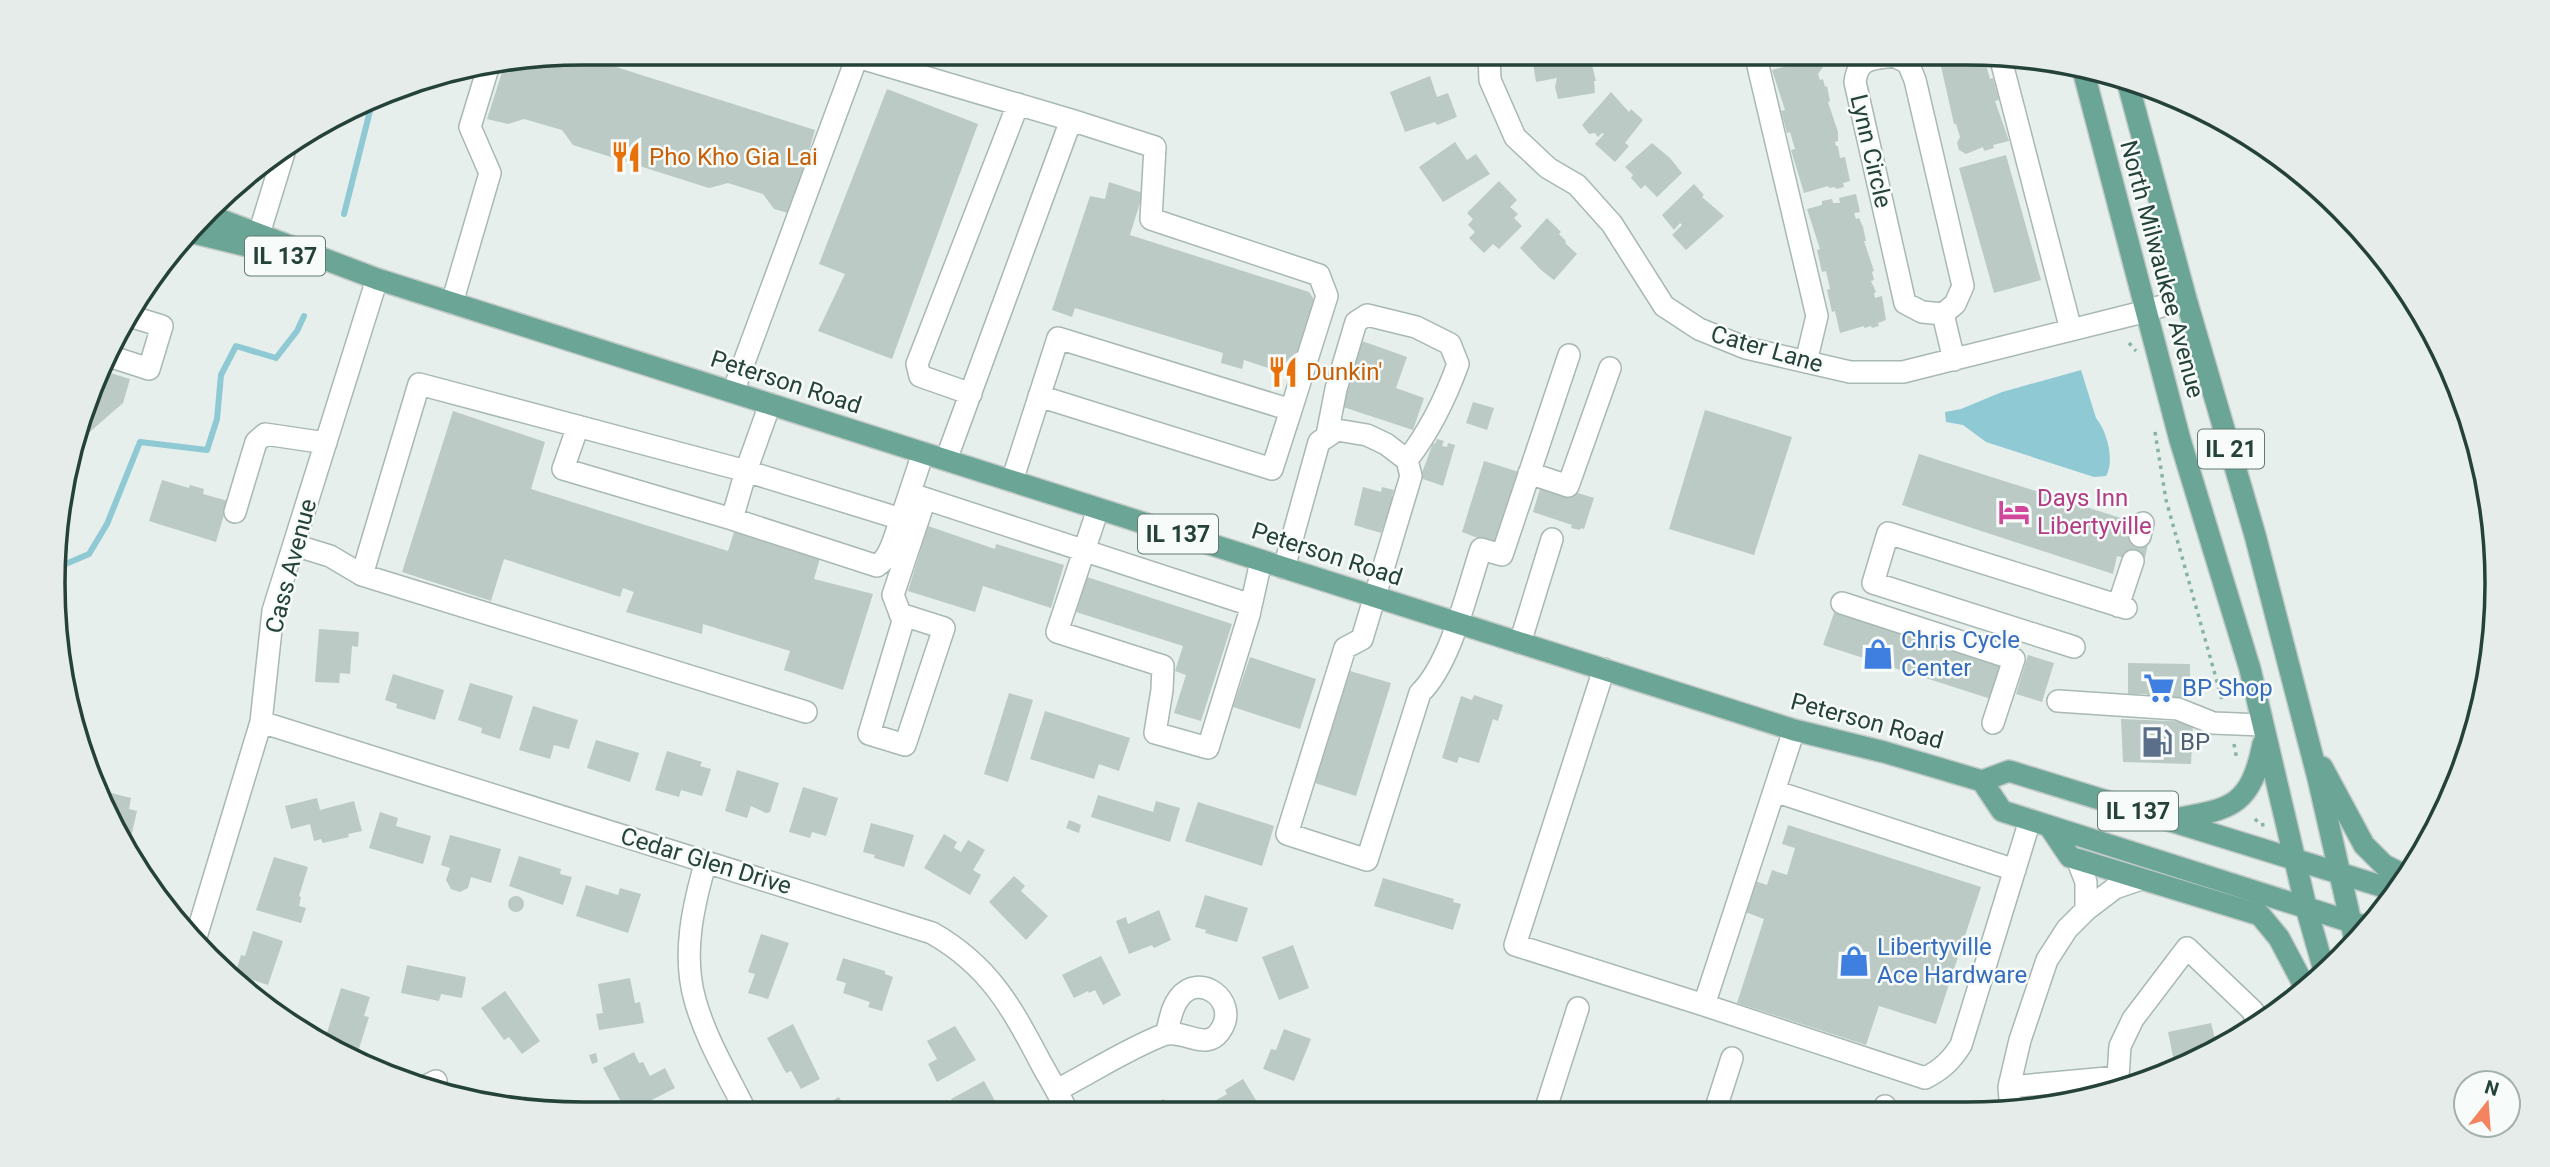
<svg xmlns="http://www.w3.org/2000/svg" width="2550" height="1167" font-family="Roboto,sans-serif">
<rect width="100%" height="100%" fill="#e6efeb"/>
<!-- water -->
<path fill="#8ec9d4" d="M1296,53H1323L1315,64L1307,63Z
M2081,370L2096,418C2107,431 2115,461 2106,476L2094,477L1986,442L1963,425L1946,422L1945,412L1961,409L2002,392Z"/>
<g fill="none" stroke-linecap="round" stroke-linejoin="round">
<!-- stream -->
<path stroke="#8ec9d4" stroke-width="6" d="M344,214L373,99
M60,569L61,566L89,554L107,524L140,442L207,450L217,419L221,375L236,346L276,358L297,331L304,316"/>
</g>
<!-- building -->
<path fill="#bbcac4" d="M1392,53H1434L1432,65L1391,58Z
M1556,53H1560L1561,56L1589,53L1596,81H1594L1595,93L1558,99L1555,87L1557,78L1536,82L1532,56Z
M1938,53L1988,55L1989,61H1985L1990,79L1993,78L1999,100L1995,101L2009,141L1993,145L1994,148L1984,151L1983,147L1966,154L1959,150L1957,143L1960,137L1956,124H1954Z
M575,54L815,130L791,214L774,209L763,194L728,183L709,188L573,145L562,130L524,119L508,124L487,119L504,66Z
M1815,56L1821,60L1823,67L1818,74L1820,80L1823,79L1825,87L1827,86L1830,101L1828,102L1838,132V141L1835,142L1836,146H1838L1840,158L1845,157L1850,181L1843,183L1844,187L1836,189L1835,187L1829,188L1828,186L1804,193L1791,150L1795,149L1790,132L1787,133L1781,111L1785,110L1772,70L1787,66L1786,62L1796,59L1797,63H1804L1807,58Z
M1430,76L1437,97L1448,93L1457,117L1437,125L1435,122L1405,132L1390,92Z
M887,89L978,124L892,359L818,331L845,274L819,264Z
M1611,92L1629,112L1631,109L1643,120L1625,143L1629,146L1615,162L1595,144L1604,134L1602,133L1598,137L1595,133L1589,134L1582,125Z
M1455,142L1467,160L1476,154L1490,174L1443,202L1419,167Z
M1652,143L1670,158L1682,173L1657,197L1645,185L1641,189L1631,178L1633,175L1625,167Z
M2006,155L2041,280L1994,293L1959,168Z
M1499,181L1517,200L1510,207L1518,214L1514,218L1522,226L1499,249L1493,244L1484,253L1469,238L1475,232L1468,225L1473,219L1467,213Z
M1109,182L1143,193L1130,235L1309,292L1316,302L1292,376L1244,360L1242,369L1221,363L1223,353L1075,308L1072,317L1052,310L1090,196L1105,199Z
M1694,184L1704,195L1702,197L1724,216L1686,250L1672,235L1682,225L1680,223L1674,230L1662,215Z
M1856,194L1860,212L1854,213L1856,219L1859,218L1863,227L1866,241H1864L1874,271L1872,272L1874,280L1871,281L1876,292L1874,293L1875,298L1882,296L1886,320L1878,323L1879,326L1872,328L1871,326L1864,328V326L1840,333L1835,311L1832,312L1827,290L1830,289L1826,271L1822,272L1817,250L1820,249L1807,209L1822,205V201L1832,199L1833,203H1840L1839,198Z
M1547,218L1561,232L1559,234L1566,241L1565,243L1577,254L1554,280L1541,270L1520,248Z
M1362,341L1407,357L1396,388L1424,398L1413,430L1340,406Z
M104,371L130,379L123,403L77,443Z
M1473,402L1494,408L1487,430L1466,423Z
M1705,410L1792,437L1754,555L1669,529Z
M453,411L545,442L531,489L728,551L734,532L820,558L814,579L873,594L843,690L784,670L790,651L703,624L702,634L626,612L634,592L623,588L620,597L504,559L491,601L402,572Z
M1437,439L1444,441L1442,446L1447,447L1448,443L1455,445L1443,486L1420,478L1433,443L1435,444Z
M1919,454L2127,520L2123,530L2149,539L2144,563L2117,556L2113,574L1902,505Z
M1484,461L1519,472L1497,536H1499L1496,545L1462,532Z
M162,480L189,488L190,485L204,489L203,494L228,501L216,542L149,521Z
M1542,482L1594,498L1584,529L1581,528L1580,530L1571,528L1572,525L1533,512Z
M1363,487L1381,492L1382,487L1394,490L1392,496H1394L1381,533L1354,525Z
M928,526L995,549L996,544L1064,565L1051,608L983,586L975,612L908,591Z
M1087,577L1232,624L1201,721L1174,713L1186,675L1175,671L1183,646L1076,612Z
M1835,610L2006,664L1994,700L1823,645Z
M319,629L359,632L358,647L352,646L350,674L340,673L339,683L315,682Z
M2028,655L2054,663L2042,702L2016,694Z
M1250,657L1316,679L1300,729L1233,707Z
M2128,663L2190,664V694H2182V698L2147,697V694H2128Z
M1350,671L1391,683L1356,796L1315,783Z
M393,674L444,690L435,720L396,708L397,704L385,700Z
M470,683L513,696L500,739L481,733L482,728L458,720Z
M1009,693L1033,700L1008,782L984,774Z
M1474,695L1503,705L1498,721L1493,719L1479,763L1459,757L1457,763L1442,758L1461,696L1472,700Z
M533,706L578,720L569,749L554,745L550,759L519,750Z
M1045,711L1130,738L1119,771L1099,764L1094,779L1030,759Z
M2121,719L2193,722L2191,764L2123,762Z
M596,740L639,753L630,782L587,768Z
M667,751L702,762L700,766L711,769L702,796L681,790L679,797L655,790Z
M737,770L779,783L770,812L766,813L751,806L747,818L725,811Z
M803,787L838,798L826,836L812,832L810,838L789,832Z
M107,792L131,798L129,809L137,811L131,837L124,835L122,845L104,805Z
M1098,795L1153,812L1156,801L1180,808L1170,842L1091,817Z
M317,798L320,810L354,801L362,831L348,834L349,837L323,843L321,839L314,841L310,824L291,829L285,806Z
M1198,802L1274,826L1262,866L1185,841Z
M380,812L398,818L396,826L431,836L423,864L369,848Z
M1069,820L1081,825L1079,833L1066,828Z
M871,823L914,835L904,867L874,858L875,855L863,852Z
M1788,825L1981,887L1936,1024L1879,1006L1866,1045L1737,1003L1764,919L1745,912L1755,881L1767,885L1772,870L1787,875L1795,848L1782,844Z
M944,834L957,842L954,848L961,852L968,840L985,850L973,870L981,875L970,895L924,868Z
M450,835L501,849L491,883L471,877L468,888L460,892L451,889L446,880L450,868L441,865Z
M519,856L561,869L560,874L572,877L563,905L509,886Z
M274,857L308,867L299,896L301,897L299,906L306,908L301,923L256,910Z
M1014,876L1025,886L1021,891L1048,916L1026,940L989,902Z
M1383,878L1454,899L1453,902L1461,904L1453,930L1374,906Z
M586,885L618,895L620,888L641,894L628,933L576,916Z
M1205,895L1248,908L1237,942L1205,933L1206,930L1195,927Z
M508 904a8 8 0 1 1 16 0a8 8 0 1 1-16 0Z
M1159,910L1171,940L1154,948L1152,945L1129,954L1116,921L1126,917L1128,924Z
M253,931L283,941L268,985L235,974L241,955L245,956Z
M761,934L789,943L768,999L748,993L755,974L748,972Z
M1293,945L1309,988L1279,1000L1262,957Z
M1101,956L1121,995L1103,1005L1095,990L1089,993L1088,991L1074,998L1062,975Z
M843,958L885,971V974L893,977L882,1011L868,1007L870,1002L843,993L846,983L836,980Z
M407,965L466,977L462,998L441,994L439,1001L401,993Z
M630,978L635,1003L640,1002L644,1023L599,1030L596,1014L603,1013L598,984Z
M341,988L370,997L364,1016L369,1017L356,1058L325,1039Z
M505,991L540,1041L522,1054L509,1037L504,1040L481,1008Z
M2211,1023L2217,1047L2165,1075L2162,1063L2174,1061L2168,1032Z
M793,1024L820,1079L801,1089L791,1071L786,1073L767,1038Z
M955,1026L976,1060L937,1082L928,1064L937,1059L927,1041Z
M1284,1029L1311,1039L1294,1081L1263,1069L1271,1049L1276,1050Z
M634,1052L639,1063L643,1062L650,1076L665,1068L675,1088L627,1113L603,1068Z
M596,1053L598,1062L592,1064L589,1055Z
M1243,1079L1263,1112L1200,1113L1199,1110L1227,1094L1225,1090Z
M984,1081L1000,1110L1003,1109L1006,1113H968L966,1110L959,1113L951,1099Z
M525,1096L557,1112L514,1108L517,1102L521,1104Z
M839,1097L848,1114H816L814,1111Z
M1164,1099L1171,1113H1135L1151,1104Z
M685,1108L689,1114H673Z"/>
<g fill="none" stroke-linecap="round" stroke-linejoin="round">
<defs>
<path id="minor" d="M1489,53L1490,80L1515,137L1548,168L1577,185L1612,224L1664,306L1699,329L1746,348L1850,372H1903L2135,314L2186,299
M1755,53L1817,316L1806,362
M1894,56L1908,63L1915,80L1963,286L1955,304L1943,314L1922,312L1905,303L1855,82C1858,57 1873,59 1894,56Z
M2000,56L2071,330
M857,57L1071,120
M259,234L286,146
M452,303L490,173L470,127L488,68
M1943,314L1954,360
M109,356L149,369L162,326L126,315
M733,392L857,57L844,53
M971,394L920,376L917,364L1018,104
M1039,396L1272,469L1291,410
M770,404L746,471L419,384L362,575L806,712
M578,426L563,469L732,519L746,471L901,519L923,453
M1327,435L1336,389L1356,322L1367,315L1416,327L1450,344L1458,364C1446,397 1429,432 1407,460
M946,460L1071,120L1155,147L1151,219L1319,275L1327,296L1291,410L1058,338L1012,481
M1529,473L1568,486L1610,368
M911,494L1251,605
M1098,509L1057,632L1163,666L1162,690L1155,733L1208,748L1249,615L1261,561
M235,512L256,442L265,434L326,443
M732,519L877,566C891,557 895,534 901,519
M2140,536L2143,523
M294,545L330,556L362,575
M1284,568L1319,442L1337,430L1367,435L1386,444L1407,460L1411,476L1362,639L1345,648L1287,834L1367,860L1420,693C1451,663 1467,591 1481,549L1502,555L1569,355
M1842,603L2014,659L1993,723
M2118,606L2133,561
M900,614L944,628L905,745L869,734L903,621L893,595L925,499
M1520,643L1552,539
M2074,647L1873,583L1888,533L2126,608
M1604,669L1515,945L1704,1005
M2058,701L2178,709L2213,723L2262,725
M261,722L932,933C990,966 1012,1008 1042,1065C1051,1081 1060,1096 1068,1113
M1794,730L1704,1005L1925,1078C1941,1070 1951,1061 1961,1045L2030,820
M1774,791L2015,870
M2077,859L2086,882V910
M706,861C693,906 682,954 695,1000C706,1040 729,1077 747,1114
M196,937L261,722L273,611L377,279
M2118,1077L2120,1046L2133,1019L2187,948L2253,1011L2257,1024
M424,1087L436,1081
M2009,1087L2118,1077L2120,1087
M1057,1090C1092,1072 1127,1049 1163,1035C1184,1027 1207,1055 1222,1028C1238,1000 1199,971 1179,998C1171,1008 1170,1022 1166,1034
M1883,1110L1885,1106
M2011,1110L2009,1087L2020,1040L2047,960L2067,929L2086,910L2115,888L2141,879
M1545,1111L1578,1008
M1715,1111L1732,1058"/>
<path id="major" d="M2082,66L2180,440L2250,669L2306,907L2324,970
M2127,80L2186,299L2255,535L2318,778L2355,940
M208,215L377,279L1794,730L1884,752L1982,781L2009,771L2397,891
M194,233L280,254
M2322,767L2364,845L2384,865L2406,876
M1982,781L2002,811L2367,927
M2169,820C2228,809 2250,810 2263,744
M2049,826L2070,857L2260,915L2279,938L2306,989"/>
</defs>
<!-- minor casing -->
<use href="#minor" stroke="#a8b8b2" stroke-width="24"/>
<!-- major casing -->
<use href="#major" stroke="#c2cac8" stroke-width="24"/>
<!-- path -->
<path stroke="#86b3a5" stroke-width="3.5" stroke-dasharray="3.5 5" stroke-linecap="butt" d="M2129,343L2136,351
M2155,432L2166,500L2223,703
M2234,744L2237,760
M2255,819L2261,825L2268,824"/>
<!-- minor -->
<use href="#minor" stroke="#fff" stroke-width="21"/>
<!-- major -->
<use href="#major" stroke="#6aa596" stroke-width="21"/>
</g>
<!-- icons -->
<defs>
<symbol id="restaurant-bare" viewBox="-9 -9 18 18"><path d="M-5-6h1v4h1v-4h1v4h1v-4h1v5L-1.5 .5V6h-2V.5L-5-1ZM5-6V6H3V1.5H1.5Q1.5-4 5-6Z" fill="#e8710a" stroke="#f7fbf9" stroke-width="2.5" paint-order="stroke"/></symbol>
<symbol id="hotel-bare" viewBox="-9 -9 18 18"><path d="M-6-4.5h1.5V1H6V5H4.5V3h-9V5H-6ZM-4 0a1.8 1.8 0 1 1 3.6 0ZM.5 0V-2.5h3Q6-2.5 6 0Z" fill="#d1479c" stroke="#f7fbf9" stroke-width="2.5" paint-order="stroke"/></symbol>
<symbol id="shop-bare" viewBox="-9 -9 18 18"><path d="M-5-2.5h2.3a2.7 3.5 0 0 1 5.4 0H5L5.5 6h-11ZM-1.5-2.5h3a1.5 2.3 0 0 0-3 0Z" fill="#3f7fe0" stroke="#f7fbf9" stroke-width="2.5" paint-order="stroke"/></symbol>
<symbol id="supermarket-bare" viewBox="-9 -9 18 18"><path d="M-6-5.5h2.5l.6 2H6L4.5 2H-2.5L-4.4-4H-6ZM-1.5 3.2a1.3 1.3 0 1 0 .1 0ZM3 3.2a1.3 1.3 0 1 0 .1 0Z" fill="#3f7fe0" stroke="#f7fbf9" stroke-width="2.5" paint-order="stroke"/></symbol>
<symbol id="fuel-bare" viewBox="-9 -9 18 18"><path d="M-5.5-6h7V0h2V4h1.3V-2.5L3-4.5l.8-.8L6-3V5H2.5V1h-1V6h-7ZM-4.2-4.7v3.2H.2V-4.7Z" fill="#5c6f8a" stroke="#f7fbf9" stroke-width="2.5" paint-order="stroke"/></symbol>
</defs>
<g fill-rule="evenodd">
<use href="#restaurant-bare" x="604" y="135" width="44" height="44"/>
<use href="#restaurant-bare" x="1261" y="350" width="44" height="44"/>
<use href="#hotel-bare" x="1992" y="490" width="44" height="44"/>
<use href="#shop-bare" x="1856" y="632" width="44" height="44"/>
<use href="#supermarket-bare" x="2137" y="666" width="44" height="44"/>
<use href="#fuel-bare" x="2135" y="720" width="44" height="44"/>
<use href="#shop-bare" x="1832" y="939" width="44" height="44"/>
</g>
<g text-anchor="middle" stroke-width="5" stroke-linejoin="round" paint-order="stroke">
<!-- shield labels -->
<g fill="#f7fbf9" stroke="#637a73" stroke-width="2">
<rect x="245" y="236.5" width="80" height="39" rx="5"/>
<rect x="2198" y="429.5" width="66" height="39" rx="5"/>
<rect x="1138" y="514.5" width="80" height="39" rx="5"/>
<rect x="2098" y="791.5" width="80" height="39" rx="5"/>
</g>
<g font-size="23" font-weight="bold" fill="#24423a">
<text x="285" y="264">IL 137</text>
<text x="2231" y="457">IL 21</text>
<text x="1178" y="542">IL 137</text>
<text x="2138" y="819">IL 137</text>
</g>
<!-- street labels -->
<g font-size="24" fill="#24423a" stroke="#f7fbf9">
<text transform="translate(1871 151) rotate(77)" y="8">Lynn Circle</text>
<text transform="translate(2162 269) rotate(75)" y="8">North Milwaukee Avenue</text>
<text transform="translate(1767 349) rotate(16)" y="8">Cater Lane</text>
<text transform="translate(786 382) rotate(18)" y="8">Peterson Road</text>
<text transform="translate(1327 554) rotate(18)" y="8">Peterson Road</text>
<text transform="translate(291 566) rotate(-75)" y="8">Cass Avenue</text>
<text transform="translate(1867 721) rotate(15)" y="8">Peterson Road</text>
<text transform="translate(706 861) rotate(17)" y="8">Cedar Glen Drive</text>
</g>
<!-- food labels -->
<g font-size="24" fill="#c56008" stroke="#f7fbf9" text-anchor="start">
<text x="649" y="165">Pho Kho Gia Lai</text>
<text x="1306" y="380">Dunkin'</text>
</g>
<!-- hotel labels -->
<g font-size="24" fill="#b23c85" stroke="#f7fbf9" text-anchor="start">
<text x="2037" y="506">Days Inn<tspan x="2037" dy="28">Libertyville</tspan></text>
</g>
<!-- shop labels -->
<g font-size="24" fill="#366cbe" stroke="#f7fbf9" text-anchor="start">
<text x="1901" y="648">Chris Cycle<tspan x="1901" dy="28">Center</tspan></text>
<text x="2182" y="696">BP Shop</text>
<text x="1877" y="955">Libertyville<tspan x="1877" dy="28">Ace Hardware</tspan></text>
</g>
<!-- service labels -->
<g font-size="24" fill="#4e5e75" stroke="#f7fbf9" text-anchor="start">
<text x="2180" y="750">BP</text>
</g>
</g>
<!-- crop -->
<path d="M0 0H2550V1167H0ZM583 65H1967A518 518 0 0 1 2485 583V584A518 518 0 0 1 1967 1102H583A518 518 0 0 1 65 584V583A518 518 0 0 1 583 65Z" fill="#e6ecea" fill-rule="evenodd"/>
<path fill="none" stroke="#24423a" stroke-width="3.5" d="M583 65H1967A518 518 0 0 1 2485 583V584A518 518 0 0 1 1967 1102H583A518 518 0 0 1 65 584V583A518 518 0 0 1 583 65Z"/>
<!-- north arrow -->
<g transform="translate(2487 1104) rotate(17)"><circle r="33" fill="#f7fbf9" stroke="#a3b1ad" stroke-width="2"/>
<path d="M0-5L12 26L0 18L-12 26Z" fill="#f4845f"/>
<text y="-10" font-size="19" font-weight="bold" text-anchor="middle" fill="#24423a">N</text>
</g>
</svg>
